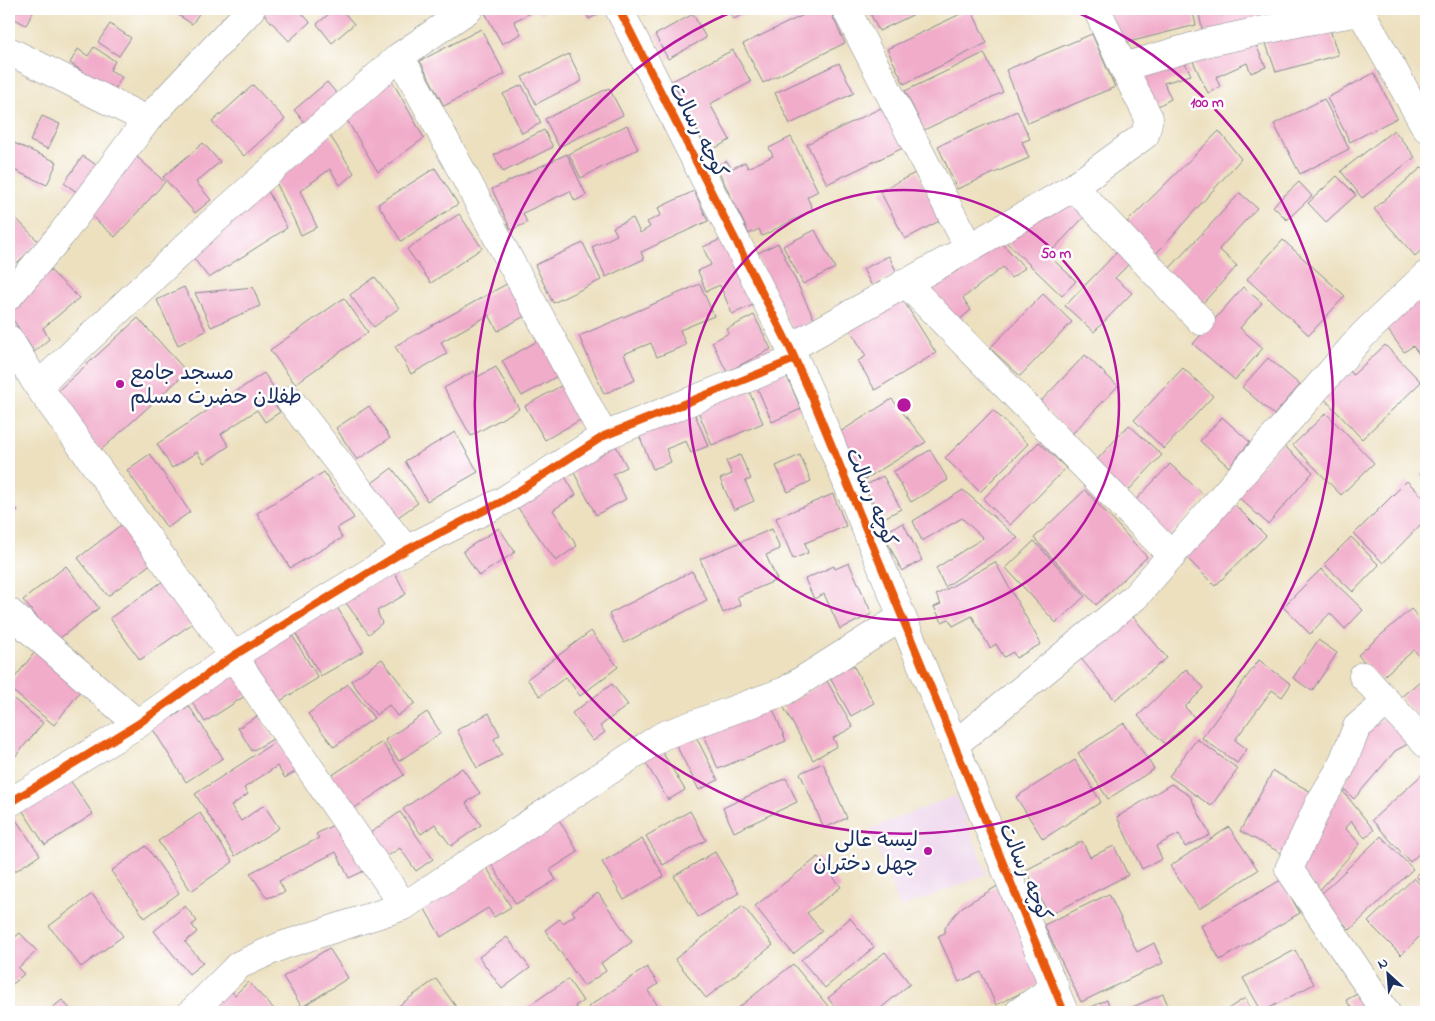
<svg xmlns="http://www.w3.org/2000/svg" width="1435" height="1021" font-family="'Indie Flower','Playpen Sans Arabic',sans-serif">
<rect width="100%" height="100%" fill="#fff"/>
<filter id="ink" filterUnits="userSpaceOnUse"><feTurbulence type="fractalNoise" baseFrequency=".02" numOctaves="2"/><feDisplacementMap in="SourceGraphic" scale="10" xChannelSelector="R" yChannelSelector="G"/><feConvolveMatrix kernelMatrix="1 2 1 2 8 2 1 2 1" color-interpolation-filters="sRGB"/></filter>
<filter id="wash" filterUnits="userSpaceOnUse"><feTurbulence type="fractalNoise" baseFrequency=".0096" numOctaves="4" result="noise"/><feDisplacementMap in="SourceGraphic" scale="20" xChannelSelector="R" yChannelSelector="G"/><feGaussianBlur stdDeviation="1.12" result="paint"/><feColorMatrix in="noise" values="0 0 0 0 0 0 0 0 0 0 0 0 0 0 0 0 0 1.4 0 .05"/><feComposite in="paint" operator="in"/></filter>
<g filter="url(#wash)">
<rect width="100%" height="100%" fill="#ece0bf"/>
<!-- built -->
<path fill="#ecd1ea" d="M956,795L987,874L900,908L869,829Z"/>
<g id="blocks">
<!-- building -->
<path fill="#f1acca" d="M9,9H35L26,25L9,16Z
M169,9H202L192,24Z
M259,9H298L310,22L289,41Z
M335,9H341L354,24L332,43L317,24Z
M483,9H531L533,12L514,21L521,34L502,44Z
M538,9H549L540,14Z
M584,9H608L589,19Z
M642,9H657L645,15Z
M728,9H756L733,19Z
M816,9H829L845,43L763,83L743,44Z
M868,9H925L879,31Z
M971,9L987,43L904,84L887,49Z
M1109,9H1192L1196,25L1117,45Z
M1198,9H1280L1281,16L1203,33Z
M693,14L706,38L668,59L655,35Z
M1328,23L1338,55L1276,72L1264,38Z
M110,24L131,38L119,56L98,42Z
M481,29L505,74L444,106L420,61Z
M1092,34L1115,87L1028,123L1006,70Z
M1253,39L1266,67L1251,73L1247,63L1216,77L1220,87L1208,93L1189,53Z
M94,47L115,61L110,70L122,77L113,92L70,63L78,49L88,56Z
M733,50L751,82L710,104L730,140L708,152L672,81Z
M984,53L1003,92L924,130L905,91Z
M569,54L582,81L536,104L522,77Z
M1181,54L1191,75L1164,83L1171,99L1156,107L1139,68Z
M839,63L854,93L790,124L775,93Z
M1374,73L1397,118L1350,142L1327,98Z
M390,77L424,138L378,172L345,117Z
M327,82L338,95L305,123L294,110Z
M253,85L285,119L244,156L212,122Z
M522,85L541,123L522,133L503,94Z
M1426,87V126L1414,91Z
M609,88L623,115L559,147L545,119Z
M1324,99L1349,149L1300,174L1274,124Z
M887,105L907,146L827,184L807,144Z
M1017,111L1030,139L1022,142L1029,158L957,189L938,146Z
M42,116L60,124L48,149L30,141Z
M627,125L638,149L581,178L569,154Z
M544,130L553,147L503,172L494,155Z
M1394,130L1415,157L1362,198L1341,171Z
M1219,131L1241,159L1155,255L1124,225Z
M329,134L354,173L340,185L330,169L300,191L317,227L301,235L276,182Z
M791,137L818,191L807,197L813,210L762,236L759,229L749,234L716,166L727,161L731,169L745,162L748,168L773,156L769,148Z
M14,143L57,162L47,185L9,168V154Z
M203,143L220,162L196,182L211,200L195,213L163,177Z
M567,154L586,195L575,201L570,191L523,213L527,223L511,230L492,189Z
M83,156L98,166L78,193L64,183Z
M136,156L165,182L115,237L86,211Z
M1422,167L1426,171V246L1415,256L1374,209Z
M435,168L458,204L401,241L378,204Z
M917,172L941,220L905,239L880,191Z
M1337,176L1356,195L1326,222L1308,203Z
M1299,182L1312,196L1287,220L1273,206Z
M266,187L287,228L209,278L191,255Z
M694,191L708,221L641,252L644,259L606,277L592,247L617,235L613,227L633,218L640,233L650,227L647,222L661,215L658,208Z
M1240,193L1257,208L1219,249L1237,266L1202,304L1167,271Z
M1064,196L1085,216L1048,255L1076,281L1062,296L1002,238Z
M9,211L39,242L17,263L9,255Z
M459,214L482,248L431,283L407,249Z
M815,230L835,268L803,284L783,246Z
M724,238L753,305L732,314L720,285L706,291L698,271L711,265L703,247Z
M998,239L1025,268L1011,278L1003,267L963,298L971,310L959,320L921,282Z
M1283,240L1345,296L1309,335L1247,279Z
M583,243L601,280L553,303L535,265Z
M778,243L815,321L793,331L756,254Z
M1118,251L1130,263L1115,278L1132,293L1094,332L1065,306Z
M889,256L897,273L872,286L863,269Z
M48,268L79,298L43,328L49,339L34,352L10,315Z
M375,277L399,308L374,327L350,295Z
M512,281L530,313L498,331L489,315L441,342L447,354L411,374L395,346Z
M700,284L714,316L680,330L686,345L657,357L651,343L624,354L635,380L604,394L579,336Z
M184,287L206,331L178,345L157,300Z
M253,287L260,306L211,327L195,293Z
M1243,287L1262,303L1240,328L1263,348L1235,380L1193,344Z
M898,292L936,353L875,390L858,361L866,356L846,323Z
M1424,292L1426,296V363L1413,346L1404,352L1382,322Z
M1043,294L1072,322L1020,376L990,348Z
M344,298L368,332L295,384L270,350Z
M754,315L771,349L727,372L712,342L729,333L727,329Z
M138,318L187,372L101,450L52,396Z
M543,338L563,373L522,396L502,361Z
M1385,345L1421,382L1362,439L1320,394L1347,368L1353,375Z
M1085,355L1118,386L1072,434L1039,403Z
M1268,358L1300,385L1274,415L1242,387Z
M496,367L519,409L471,436L444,388L474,371L477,377Z
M1183,368L1213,396L1164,449L1134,420Z
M785,372L801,409L772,422L756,385Z
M264,373L278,394L271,399L280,412L265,422L257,410L221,434L229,446L204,463L197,452L172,468L157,444Z
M568,382L587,416L545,440L525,406Z
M748,389L763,423L712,445L698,411Z
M892,399L926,442L864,480L840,432Z
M369,406L390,438L357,460L336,428Z
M993,410L1028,444L980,492L945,458Z
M694,412L708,446L691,453L686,441L666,449L671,462L653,469L639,435Z
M1326,413L1374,463L1341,495L1293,445Z
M1222,417L1250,442L1229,467L1200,441Z
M1129,425L1162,455L1125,494L1093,464Z
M455,432L478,472L427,501L405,461Z
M1039,442L1066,468L1010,525L983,499Z
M1281,443L1313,472L1268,524L1236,495Z
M616,446L627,467L613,474L626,499L596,515L572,469Z
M930,450L948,480L911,502L893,472Z
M150,454L190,512L167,528L127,470Z
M740,455L751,479L745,481L754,501L734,510L720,479L732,474L726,461Z
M800,455L811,481L788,492L776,466Z
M1170,464L1206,497L1167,538L1131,505Z
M392,468L418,503L398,517L372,483Z
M1426,470V482L1420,474Z
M324,472L354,518L337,528L342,538L290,568L257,513Z
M564,475L576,495L553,510L577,546L556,561L515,504Z
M883,476L901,509L882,519L864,486Z
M1407,481L1426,500V519L1383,563L1354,534Z
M963,490L1018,538L945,587L936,568L983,538L962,518L922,541L913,521Z
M1085,490L1147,557L1096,605L1034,538Z
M833,494L846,526L805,543L808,553L793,559L776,518Z
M1231,501L1266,536L1215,586L1181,552Z
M9,504L18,510L9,523Z
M126,521L156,560L108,596L78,558Z
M903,523L922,560L902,571L883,533Z
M499,528L515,552L479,576L463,551Z
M772,529L780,549L766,555L777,580L737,597L741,605L723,613L700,559Z
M1351,537L1379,565L1353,592L1324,564Z
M1034,541L1085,596L1056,623L1006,568Z
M995,562L1041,644L1016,658L1013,652L1004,657L996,644L990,648L972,616L953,626L949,619L942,622L934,607L941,604L936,595Z
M849,563L872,614L840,629L824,594L814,599L805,579L834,566L835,569Z
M66,566L99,608L56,641L23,600Z
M1321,569L1363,610L1345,629L1330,613L1310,634L1283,607Z
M692,571L707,600L624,643L609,614Z
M395,573L406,594L377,611L382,623L369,634L343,599Z
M166,579L196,621L140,660L110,618Z
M335,604L364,651L321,676L293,629Z
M1126,608L1167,658L1115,700L1074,650Z
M1411,609L1426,626V664L1414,650L1380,679L1358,655Z
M289,630L318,678L280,701L273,689L267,693L245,657Z
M591,631L618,667L580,696L566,677L540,696L527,679Z
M1318,640L1337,653L1312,691L1293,678Z
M35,652L82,689L54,725L9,688V685Z
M382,659L415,703L397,716L389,705L376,715L351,681Z
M1259,660L1291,684L1282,697L1272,690L1235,740L1247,749L1237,763L1202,738Z
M853,665L874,703L851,716L830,678Z
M231,666L248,694L205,722L187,694Z
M1186,669L1204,688L1185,707L1194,717L1165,744L1138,716Z
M1426,676V715L1420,720L1401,697Z
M827,681L853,727L833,738L837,746L813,760L783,706Z
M348,684L374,718L334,747L308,714Z
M612,684L628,705L600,726L605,732L593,741L572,713Z
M9,695L43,723L14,758L9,754Z
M770,702L786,741L718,769L702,730Z
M189,706L223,758L186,782L149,723L169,710L173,717Z
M427,712L441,733L399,761L385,740Z
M489,713L500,735L494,739L502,755L477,768L457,730Z
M1392,714L1417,739L1395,751L1354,799L1344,789L1365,730Z
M259,715L273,739L252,751L238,728Z
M1124,723L1154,769L1108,799L1078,753Z
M694,733L718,780L699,790L675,743Z
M1197,739L1238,769L1211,806L1169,776Z
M278,740L298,770L285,778L277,766L244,788L248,794L231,806L241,821L264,805L279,828L235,856L195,794Z
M382,742L404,775L353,809L331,776Z
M661,750L685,790L668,800L644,760Z
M1075,760L1101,802L1043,839L1016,797Z
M823,763L847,818L824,828L800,773Z
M462,768L480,793L466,803L481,825L451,846L435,824L421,834L403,809Z
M64,771L93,814L45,845L17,802Z
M1273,771L1315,794L1283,854L1240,831Z
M1426,771V847L1410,862L1372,820Z
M786,778L797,802L734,832L723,808Z
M1171,784L1190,796L1210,835L1185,847L1179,834L1156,846L1162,859L1142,869L1117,817Z
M1342,790L1374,830L1365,838L1351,821L1345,828L1360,844L1318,892L1296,863Z
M690,811L706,840L663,865L646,836Z
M400,812L433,859L416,871L400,848L383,859L366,836Z
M200,813L233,862L191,891L158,841Z
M12,814L40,855L9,875V816Z
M558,818L578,852L550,870L556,880L516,904L489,860Z
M341,821L366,870L349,878L336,852L279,881L285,892L267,898L250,873L319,838L316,834Z
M1229,827L1258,870L1199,909L1170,866Z
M1381,836L1413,869L1350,930L1318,897Z
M642,839L664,876L624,900L602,862Z
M1082,841L1090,857L1114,846L1128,875L1049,915L1026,870Z
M146,846L179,893L145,918L111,871Z
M715,852L739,893L698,917L674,876Z
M818,857L841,887L807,913L822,931L793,954L755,906Z
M485,865L511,907L494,917L488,908L441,937L422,904Z
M1426,866V887L1416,876Z
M1414,878L1426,891V930L1401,955L1368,922Z
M1281,880L1300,913L1220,960L1201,926Z
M1001,884L1040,984L996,1005L981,972L959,982L938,936L945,933V928L950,920L962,907Z
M598,893L632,942L601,963L606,971L584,986L545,930L560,919L563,923L575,915L572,911Z
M92,894L123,936L81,967L49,926Z
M1109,894L1137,952L1154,943L1163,963L1081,1002L1044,925Z
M185,906L197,921L192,925L197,932L185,942L203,963L189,974L154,931Z
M743,906L773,945L706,998L675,959Z
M850,918L874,947L825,988L801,960Z
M20,933L37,951L18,968L24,974L9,987V942Z
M507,937L530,968L502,989L479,957Z
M329,948L348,978L302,1007L283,977Z
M1295,950L1314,984L1262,1012L1243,978Z
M885,952L910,984L876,1012H839L828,998Z
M793,964L828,1006L820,1012H733Z
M647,967L658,984L648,991L662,1012H592L588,1007Z
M436,979L459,1011L457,1012H435L433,1010L429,1012H390Z
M568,979L583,1001L575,1006L579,1012H520Z
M248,982L277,1012H205L229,989L235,995Z
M1361,992L1373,1012H1354L1346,1000Z
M1163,994L1171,1012H1121Z
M1245,998L1252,1012H1223Z
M62,1000L73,1012H47Z
M1107,1000L1112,1012H1080Z"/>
</g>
</g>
<g filter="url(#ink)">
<use href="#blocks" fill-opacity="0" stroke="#84888e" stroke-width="1"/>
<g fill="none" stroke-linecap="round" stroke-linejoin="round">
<defs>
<path id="minor" d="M619,9L790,348L811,395L1064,1012
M846,9L969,248
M1361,12L1426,128
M9,51L147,120
M400,56L604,436
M1123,67L1209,42L1302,22L1361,12L1364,9
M1074,187L1201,321
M905,282L1172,556
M9,296L61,235L147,120L251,9
M9,339L38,386L233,656L404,906
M790,348L969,248L1074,187L1145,135L1149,118L1123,67L1097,9
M38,386L207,227L400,56L469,9
M290,400L406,550
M9,612L138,724
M1363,676L1426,744
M954,745L1135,597L1363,335L1426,275
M9,803L138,724L233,656L406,550L503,501L604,436L795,359
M192,1012L239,965L281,946L404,906L662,736L785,691L902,617
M1019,1012L1055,987
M1386,1012L1289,869L1319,804L1340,769L1357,727L1387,702"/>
</defs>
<!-- minor casing -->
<use href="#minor" stroke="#84888e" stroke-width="29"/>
<!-- minor -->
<use href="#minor" stroke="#fff" stroke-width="28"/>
<defs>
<path id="cycleway" d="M619,9L790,348L811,395L1064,1012
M9,803L138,724L233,656L406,550L503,501L604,436L795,359"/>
</defs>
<!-- cycleway casing -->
<use href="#cycleway" stroke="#fff" stroke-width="11"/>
<!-- cycleway -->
<use href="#cycleway" stroke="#e8590c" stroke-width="8"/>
</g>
</g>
<!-- distance rings -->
<g fill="none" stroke="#b5179e" stroke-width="2.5">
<circle cx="904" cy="405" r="215"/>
<path d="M1072 10A429 429 0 1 1 736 10"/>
</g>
<!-- markers -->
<g fill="#b5179e" stroke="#fff" stroke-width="2">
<circle cx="120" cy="384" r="5"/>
<circle cx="928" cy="851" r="5"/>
</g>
<g text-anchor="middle" stroke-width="5" stroke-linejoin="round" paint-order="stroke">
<!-- street labels -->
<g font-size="21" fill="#1b2f5e" stroke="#fff">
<text transform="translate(699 130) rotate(63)" y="7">کوچه رسالت</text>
<text transform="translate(872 497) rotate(68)" y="7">کوچه رسالت</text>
<text transform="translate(1026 872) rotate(67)" y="7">کوچه رسالت</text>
</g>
<!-- poi labels -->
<g font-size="21" fill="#1b2f5e" stroke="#fff" text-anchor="start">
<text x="130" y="379">مسجد جامع<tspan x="130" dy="24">طفلان حضرت مسلم</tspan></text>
<text x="918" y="846" text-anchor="end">لیسه عالی<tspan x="918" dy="24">چهل دختران</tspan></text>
</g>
</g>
<circle cx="904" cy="405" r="8" fill="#b5179e" stroke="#fff" stroke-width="2.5"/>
<g font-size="15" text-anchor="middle" font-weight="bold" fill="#b5179e" stroke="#fff" stroke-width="5" stroke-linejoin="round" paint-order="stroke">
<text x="1207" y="107">100 m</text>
<text x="1056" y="258">50 m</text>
</g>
<!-- margin -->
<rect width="1435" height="1021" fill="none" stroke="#fff" stroke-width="30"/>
<!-- north arrow -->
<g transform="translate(1388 974) rotate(334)" stroke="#ffffff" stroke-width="4" paint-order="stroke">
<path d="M0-4L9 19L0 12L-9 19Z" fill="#1b2f5e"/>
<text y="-8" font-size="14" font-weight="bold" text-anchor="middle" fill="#1b2f5e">N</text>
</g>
</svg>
